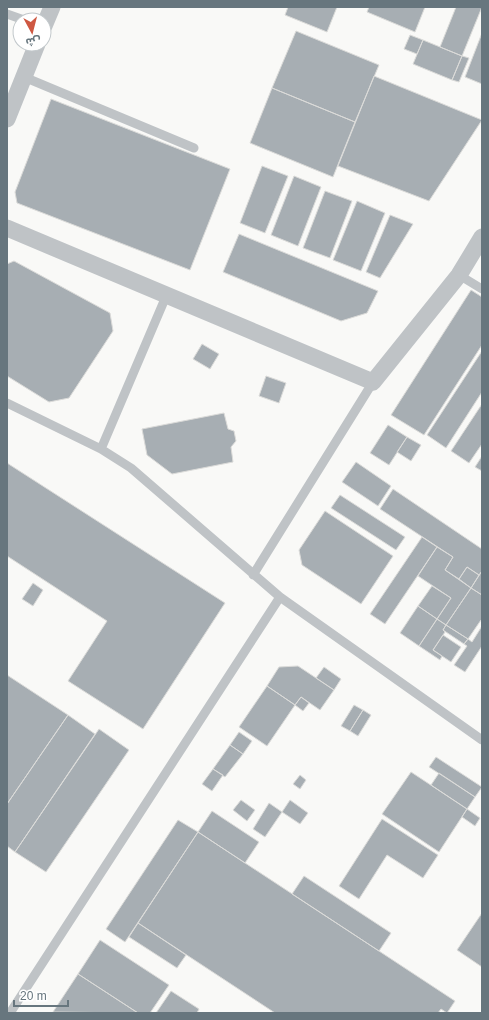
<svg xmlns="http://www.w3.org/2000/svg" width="489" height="1020" font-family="Arial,'Noto Sans Arabic',sans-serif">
<rect width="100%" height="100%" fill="#f9f9f7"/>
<!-- building -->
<path fill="#a7aeb3" stroke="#dbdbd9" d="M288,7H337L327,32L285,15Z
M369,7H425L415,32L367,12Z
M456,7H482L462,56L440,47Z
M296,31L379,65L355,122L272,88Z
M482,33V84L465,77Z
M410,35L423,40L417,54L404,49Z
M423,40L462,56L452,80L413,64Z
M462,56L469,58L459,82L452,80Z
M374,76L482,120L429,201L338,166Z
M272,88L355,122L333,177L250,143Z
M51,99L230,169L190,270L17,203L15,192Z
M262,166L288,176L265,233L240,223Z
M294,176L321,187L298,246L271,235Z
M325,191L352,201L330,258L303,248Z
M357,201L385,213L361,271L333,260Z
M390,215L413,224L380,278L366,272Z
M239,234L378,291L367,313L341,321L223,272Z
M14,261L110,313L113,331L69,398L49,402L7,376V264Z
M471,290L482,297V345L424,435L391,415Z
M202,344L219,354L210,369L193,359Z
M482,351V392L446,448L427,435Z
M266,376L286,383L279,403L259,396Z
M482,404V444L469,463L451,451Z
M224,413L228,429L234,431L236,441L231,447L233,462L172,474L147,455L142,429Z
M388,425L407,437L389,465L370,453Z
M407,437L421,445L411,461L397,452Z
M482,456V471L475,467Z
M356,462L391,486L378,506L342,482Z
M7,463L225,603L143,729L68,681L107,621L7,556Z
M393,489L482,549V571L479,575L467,567L459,579L445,570L453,557L380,509Z
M340,495L405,537L396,550L331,508Z
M325,511L393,556L361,604L302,565L299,550Z
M422,537L437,547L385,624L370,614Z
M437,547L453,557L445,570L471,588L446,625L437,619L451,598L418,576Z
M467,567L479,575L471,588L459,579Z
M482,571V595L471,588Z
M33,583L43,590L33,606L22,599Z
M432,586L451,598L437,619L418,606Z
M471,588L482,595V621L481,620L468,639L446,625Z
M418,606L437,619L419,646L400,633Z
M437,619L446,625L443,630L445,632L433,650L442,656L440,660L419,646Z
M446,625L468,639L464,644L443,630Z
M482,626V646L465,672L454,665L467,646L464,644L468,639L472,642Z
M443,635L461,647L451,662L433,650Z
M298,666L334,690L320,710L301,697L295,705L267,686L279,667Z
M324,667L341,679L334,690L316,678Z
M7,675L68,715L7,804Z
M267,686L295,705L267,746L239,727Z
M301,697L309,703L303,711L295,705Z
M354,705L363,710L350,731L341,726Z
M363,710L371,715L358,736L350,731Z
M68,715L95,734L15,852L7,846V804Z
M99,729L129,750L46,872L15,852Z
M239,732L252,741L243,754L230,745Z
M230,745L243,754L225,777L213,769Z
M436,757L482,787L475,797L429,767Z
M213,769L223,775L212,791L202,784Z
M411,772L467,809L439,852L382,814Z
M439,773L475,797L467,809L431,785Z
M300,775L306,780L300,789L293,784Z
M241,800L255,810L247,821L233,810Z
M290,800L308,813L300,824L282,812Z
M269,803L282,812L265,837L253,829Z
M467,809L480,818L475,826L462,817Z
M212,811L259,842L245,863L198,832Z
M382,819L438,855L423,878L387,855L359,899L339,886Z
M178,820L198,832L125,942L106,929Z
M198,832L455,1001L447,1013L441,1009L438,1013H275L138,923Z
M304,876L391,933L379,951L292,894Z
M482,913V967L457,950Z
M138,923L186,955L177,968L129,937Z
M100,940L169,985L150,1013H138L78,974Z
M78,974L138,1013L53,1012Z
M171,991L199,1009L197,1013H156Z"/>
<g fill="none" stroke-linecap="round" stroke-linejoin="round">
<!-- service -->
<path stroke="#bfc3c6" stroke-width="9" d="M7,14L24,20
M24,77L194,148
M459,275L482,289
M7,403L101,449L131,468L280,597L482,740
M101,449L167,294
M253,575L373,382
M10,1013L280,597"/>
<!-- minor -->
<path stroke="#bfc3c6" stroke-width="17" d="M44,26L52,7
M7,119L37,44
M7,228L373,382L459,275L482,237"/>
</g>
<!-- border -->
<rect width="489" height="1020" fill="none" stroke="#67767e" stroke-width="16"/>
<!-- north arrow -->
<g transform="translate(32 32) rotate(173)"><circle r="19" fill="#ffffff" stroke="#c2c8cb"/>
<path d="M0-3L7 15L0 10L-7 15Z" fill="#ce5842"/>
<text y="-6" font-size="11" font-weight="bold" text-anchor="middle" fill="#67767e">ش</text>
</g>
<!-- scale -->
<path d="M14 1000v6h54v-6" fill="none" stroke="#67767e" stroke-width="2"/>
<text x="20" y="1000" font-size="12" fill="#67767e" stroke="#ffffff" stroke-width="3" paint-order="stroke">20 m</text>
</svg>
